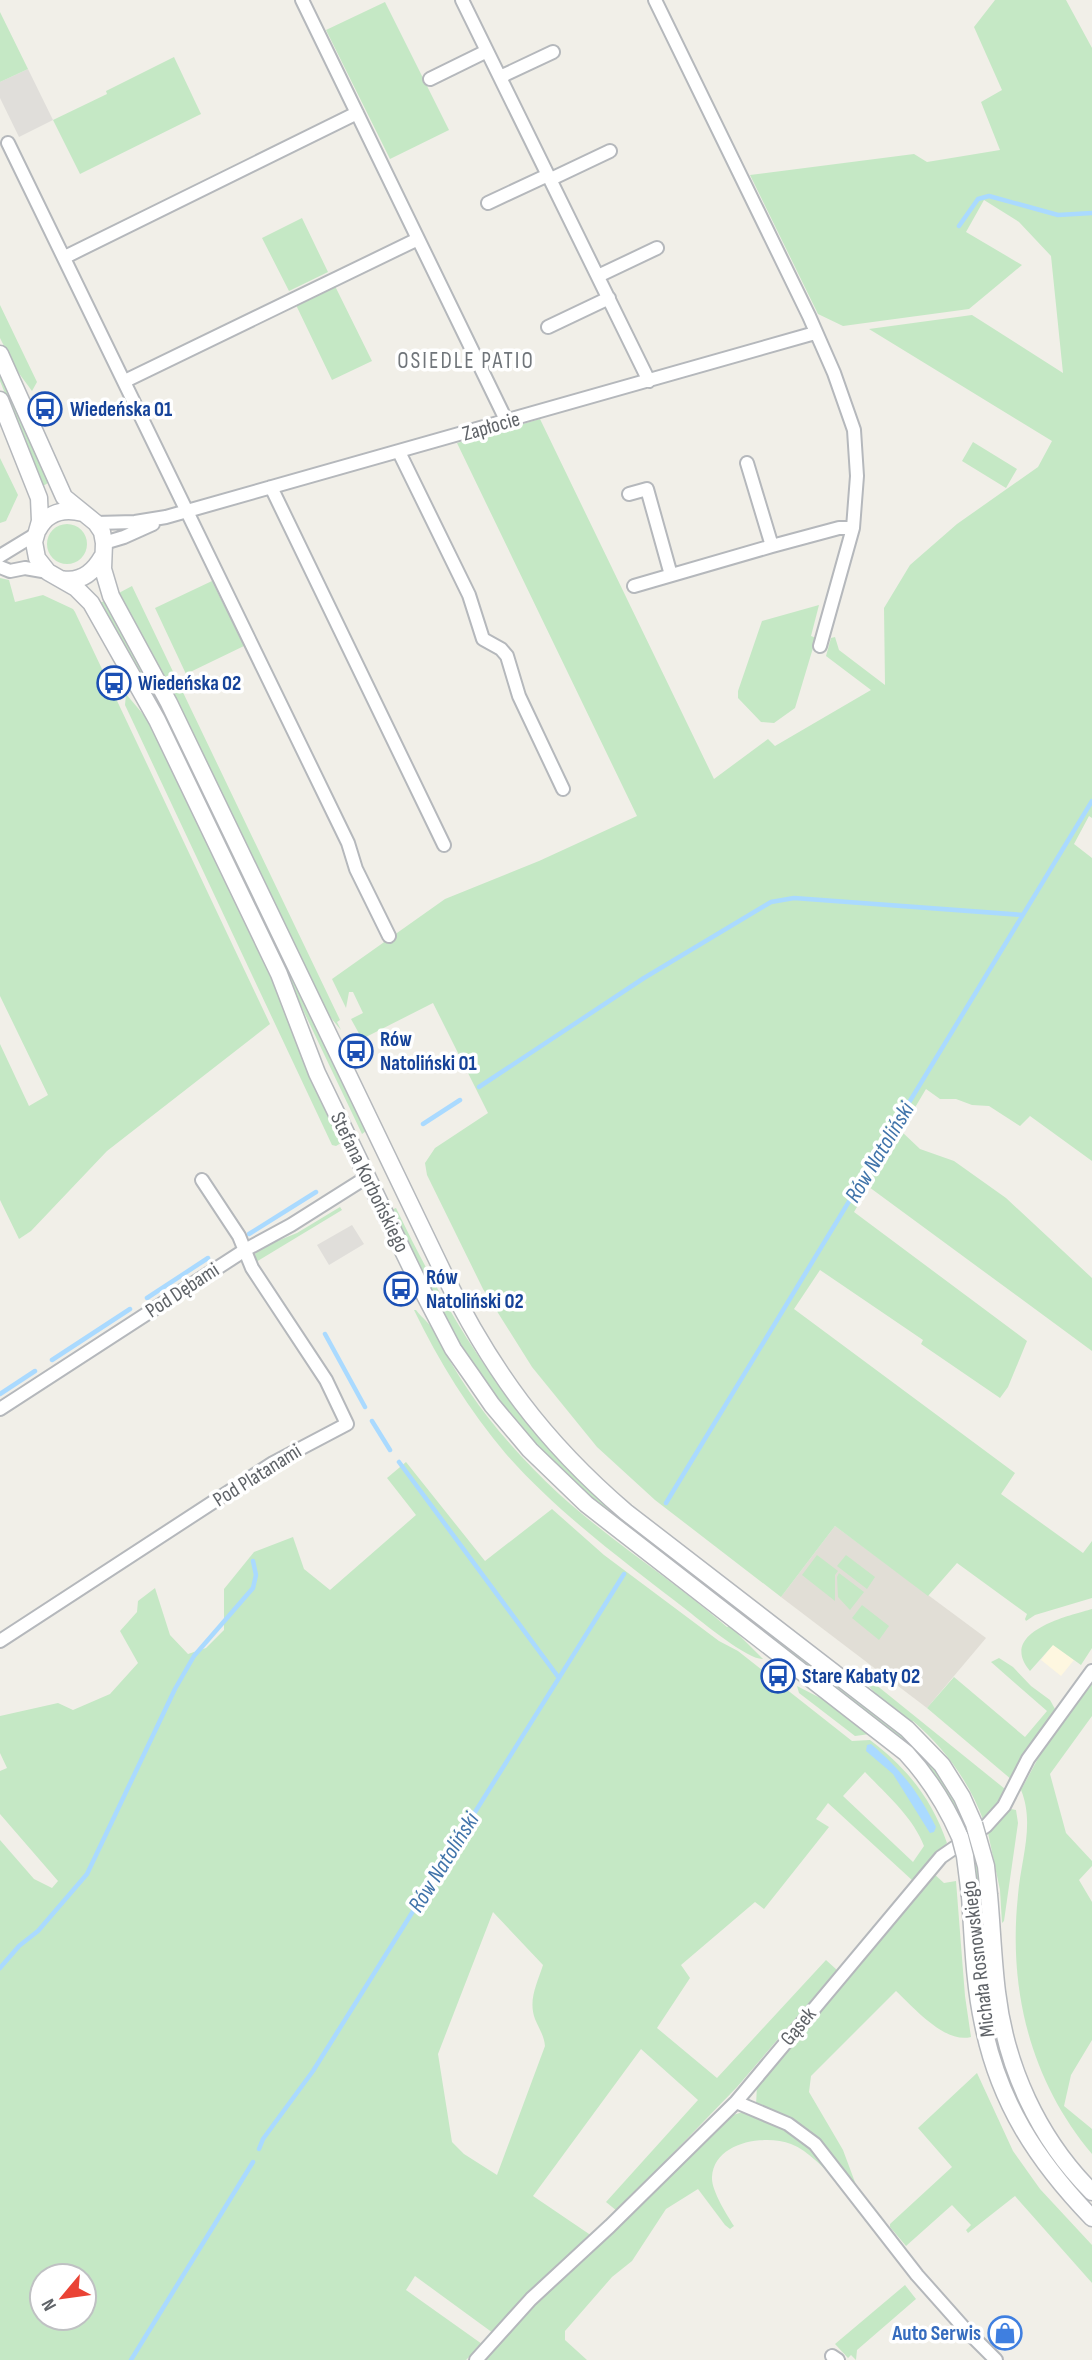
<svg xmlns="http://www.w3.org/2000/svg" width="1092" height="2360" font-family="'Sofia Sans Condensed',sans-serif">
<rect width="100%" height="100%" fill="#f1efe8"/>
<!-- commercial -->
<path fill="#fef7e0" d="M1053,1644L1074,1660L1061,1676L1041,1660Z"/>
<!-- industrial -->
<path fill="#e0deda" d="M28,69L53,120L19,137L0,98V82Z
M352,1225L364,1244L329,1265L317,1245Z"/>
<!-- education -->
<path fill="#e1ded6" d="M835,1526L986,1638L927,1708L781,1597Z"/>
<!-- green -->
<path fill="#c5e8c5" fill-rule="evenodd" d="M995,0H1066L1092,48V818L1089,816L1074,844L1092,858V1161L1030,1116L1020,1126L989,1106L972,1105L956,1099H940L926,1089L901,1131L920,1149L954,1161L1006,1198L1092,1278V1351L869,1187L854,1212L1027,1341L1008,1387L1000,1398L921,1344L923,1340L820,1270L794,1309L1015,1473L1001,1494L1083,1553L1092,1541V1598L1035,1615L1026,1621L1025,1619L1027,1614L957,1563L928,1596L835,1526L781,1597L655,1500L597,1447L532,1367L483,1289L427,1175L425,1163L435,1148L488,1113L433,1003L362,1039L351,1019L363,1013L353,992H349L346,1008L332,979L445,899L539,861L637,816L457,443L540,419L714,779L768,739L775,746L871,690L826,656L831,638L835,637L839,650L885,685L884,608L910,565L957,524L1038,467L1052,441L869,329L972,315L1063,373L1051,256L1019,222L984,200L966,232L1022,265L969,309L843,326L818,314L750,175L914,154L927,162L1000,150L981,102L1002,90L974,27Z
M385,2L449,130L390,159L326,30Z
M0,12L28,69L0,82Z
M174,57L201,114L80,174L53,120L107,94L106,91Z
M302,218L328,272L289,291L262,238Z
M335,286L372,361L332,380L296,305Z
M0,305L37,382L32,391L15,368L0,338Z
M0,372L48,483L43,486L0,381Z
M973,442L1017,469L1006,488L962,461Z
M0,458L18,495L6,521L0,523Z
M47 544a20 20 0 1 1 40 0a20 20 0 1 1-40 0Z
M0,578L9,580L15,602L43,595L73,609L75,612L270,1024L107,1151L31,1231L19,1239L0,1200V1044L29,1106L48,1095L0,996Z
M212,581L244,646L186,674L155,608Z
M132,586L340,1020L337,1022L341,1030L326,1012L197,741L117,594Z
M104,601L172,725L366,1131L362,1134L167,724L100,603Z
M819,605L811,636L816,638L795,708L774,723L761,722L738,698V691L762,621Z
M126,694L148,720L273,982L312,1083L341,1143L336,1146L332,1145L125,705Z
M340,1207L342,1210L256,1262L255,1254L260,1248L297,1233Z
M396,1208C456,1333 523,1438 632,1527L901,1734C931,1765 947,1781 965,1821L961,1822C949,1789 927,1763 902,1739L600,1506L532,1441L488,1388L469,1360L448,1325L391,1210Z
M414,1310H416C422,1318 432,1325 436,1335C465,1394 510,1449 559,1494C612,1542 673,1580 727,1627L730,1626L763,1659C748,1660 702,1622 688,1611C625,1562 559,1514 506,1454C469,1410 439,1362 414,1310Z
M406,1462L485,1561L552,1509L604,1555L719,1641L738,1651L852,1741L870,1740C907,1768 932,1799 947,1843L913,1881L828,1803L816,1819L829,1827L764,1909L755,1902L681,1965L690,1978L657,2028L717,2078L826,1960L837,1970L737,2087L617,2211L606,2202L698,2100L641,2049L533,2196L592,2236L493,2333L415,2276L406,2290L482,2344L466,2360H0V1840L34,1879L52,1888L58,1881L0,1814V1771L7,1768L0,1753V1716L58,1703L73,1710L110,1694L138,1663L120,1631L137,1612L138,1601L155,1588L170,1635L188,1654L206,1648L224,1630V1589L254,1552L293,1537L304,1569L330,1590L416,1515L387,1478ZM865,1772C886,1794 913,1817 924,1846L913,1862L843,1796ZM493,1912L543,1965C537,1984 528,2000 535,2019C539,2029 544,2035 545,2046L497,2175L464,2154L452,2142L438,2054ZM42,2276H84V2318H42Z
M817,1555L838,1571L835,1575V1601L802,1575Z
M846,1555L875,1577L867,1589L837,1566Z
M839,1573L864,1592L850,1610L838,1597L837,1577Z
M862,1605L889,1626L879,1640L852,1618Z
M1092,1609V1648L1081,1665L1053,1645L1030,1671C997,1632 1068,1616 1092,1609Z
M999,1658L1013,1667L1031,1686L1050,1700L1055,1709L1012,1780L927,1708L954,1677L1025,1737L1047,1711L991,1662Z
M853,1667L868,1682L870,1680L1005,1789L1006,1791L984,1822C969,1781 945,1749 913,1721L911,1722L882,1700L851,1668Z
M1092,1684V1716L1050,1774L1066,1833L1092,1861V1866L1079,1880L1092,1902V2040L1071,2075L1064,2106L1092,2129V2154C1030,2080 1008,1989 1018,1895C1021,1859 1035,1824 1021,1790L1042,1751Z
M797,1686L832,1704L870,1734L855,1736L799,1693Z
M1011,1809L1016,1810L1018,1823L1004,1921L1002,1923L1000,1890L988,1833Z
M975,1852C988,1909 983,1970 995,2028L992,2029L985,1988L979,1905L971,1853Z
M933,1873L944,1883L956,1881L965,1996L971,2037C945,2044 913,2007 896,1991L811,2076L809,2092L843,2150L859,2193L827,2153L756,2106L757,2084Z
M977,2073L1013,2151L1040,2189L1092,2245V2283L1015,2196L968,2233L966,2230L971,2225L952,2205L906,2246L890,2227V2224L952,2167L918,2128Z
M749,2110L810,2143L838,2182C824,2169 809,2151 791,2144C765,2134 714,2142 712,2177C711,2190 727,2215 734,2226L730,2229L725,2225L698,2189L666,2209L632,2261L612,2277L565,2331V2340L587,2360H481L527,2308L730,2116Z
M905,2285L916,2299L857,2350L856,2360L851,2355L848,2358L835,2344Z"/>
<!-- water -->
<path fill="#aadaff" d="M871,1744C901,1770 918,1791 936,1827L934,1832L930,1833L928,1830L893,1774L866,1751L867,1745Z"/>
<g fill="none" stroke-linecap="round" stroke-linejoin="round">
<!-- stream -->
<path stroke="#aadaff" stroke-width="4.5" d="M959,226L978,199L989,196L1058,215L1092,213
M479,1087L644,978L771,902L794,898L1023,915
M423,1124L460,1100
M249,1234L316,1192
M147,1298L208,1258
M325,1334L365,1407
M52,1360L130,1309
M0,1394L35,1371
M372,1421L390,1450
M399,1462L559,1678
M666,1503L1092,801
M0,1968L19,1946L38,1931L87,1874L175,1689L194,1656L253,1588L256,1575L253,1561
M259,2149L263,2139L313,2071L624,1574
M131,2360L253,2162"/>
<defs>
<path id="minor" d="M302,0L507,422
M462,0L649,381
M655,0L809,316L834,373L854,430L857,476L853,528L820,646
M500,77L553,52
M430,79L487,51
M8,143L348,843L356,869L389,936
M551,179L610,151
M488,203L548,175
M65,257L357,113
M598,276L657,248
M548,327L609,298
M125,381L418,239
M399,452L469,595L483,639L501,649L507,656L519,696L563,789
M747,463L772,546
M271,487L444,845
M629,494L647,489L671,575
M96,523L135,522L166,517L815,333
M104,543L124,537L153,524
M0,556L36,534
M0,567L10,571L25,568L48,572
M634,586L772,546L839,528H853
M0,1409L245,1250L291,1225L367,1177
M0,1641L273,1463L347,1424L326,1380L252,1268L239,1236L202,1180
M736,2102L788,2124L815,2144L917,2275L965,2329L996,2360
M832,2356L838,2360
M476,2360L531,2299L610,2226L736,2102L941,1857L986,1826L1004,1806L1028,1759L1092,1671"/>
<path id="tertiary" d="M0,354L64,497L96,523L102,532L104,543L103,569L111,596L169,703L443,1272C491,1370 543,1441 626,1512L907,1729L942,1765L962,1797L974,1824
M0,400L39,498L40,521L34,542L37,558L48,572L76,588L91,603L157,720L279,974L317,1073L420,1286L453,1349L472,1376L492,1405L530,1450L586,1504L906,1753C930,1779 946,1805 960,1837
M38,530C47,512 64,508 83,513
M61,579C80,583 93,573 102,557
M989,1895C992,1927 993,1960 997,1992C1006,2067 1038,2138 1092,2192
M970,1896C973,1938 974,1983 983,2024C999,2103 1037,2161 1092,2218"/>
</defs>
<!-- minor casing -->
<use href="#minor" stroke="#b5b8bc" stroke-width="16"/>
<!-- tertiary casing -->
<use href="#tertiary" stroke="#b5b8bc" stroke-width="19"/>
<!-- minor -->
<use href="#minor" stroke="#fff" stroke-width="12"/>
<!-- tertiary -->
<use href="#tertiary" stroke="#fff" stroke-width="16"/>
<defs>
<path id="tertiary-bridge" d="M974,1824L986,1866L989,1895
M960,1837L965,1856L970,1896"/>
</defs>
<!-- tertiary-bridge casing -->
<use href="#tertiary-bridge" stroke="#b5b8bc" stroke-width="19" stroke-linecap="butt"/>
<!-- tertiary-bridge -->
<use href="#tertiary-bridge" stroke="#fff" stroke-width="16"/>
</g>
<!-- icons -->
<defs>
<symbol id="bus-ring" viewBox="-11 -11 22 22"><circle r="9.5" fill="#fff" stroke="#1a4fb4" stroke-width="1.5"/><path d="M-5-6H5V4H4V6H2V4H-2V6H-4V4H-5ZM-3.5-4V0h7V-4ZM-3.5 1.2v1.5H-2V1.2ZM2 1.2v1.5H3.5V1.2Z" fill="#1a4fb4"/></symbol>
<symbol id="shop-ring" viewBox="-11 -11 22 22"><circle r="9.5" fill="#fff" stroke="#3f7fe0" stroke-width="1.5"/><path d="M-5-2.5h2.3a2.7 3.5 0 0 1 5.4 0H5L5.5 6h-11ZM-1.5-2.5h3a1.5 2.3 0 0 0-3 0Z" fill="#3f7fe0"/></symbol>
</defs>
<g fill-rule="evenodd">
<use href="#bus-ring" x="26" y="390" width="38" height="38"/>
<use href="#bus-ring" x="95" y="664" width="38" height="38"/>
<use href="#bus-ring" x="337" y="1032" width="38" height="38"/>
<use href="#bus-ring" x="382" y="1270" width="38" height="38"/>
<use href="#bus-ring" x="759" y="1657" width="38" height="38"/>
<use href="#shop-ring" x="986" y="2314" width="38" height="38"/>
</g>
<g text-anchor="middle" stroke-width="7" stroke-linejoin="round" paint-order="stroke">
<!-- transit labels -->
<g font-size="21" font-weight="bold" fill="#164399" stroke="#fff" text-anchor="start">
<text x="70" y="416">Wiedeńska 01</text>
<text x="138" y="690">Wiedeńska 02</text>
<text x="380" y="1046">Rów<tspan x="380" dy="24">Natoliński 01</tspan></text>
<text x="426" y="1284">Rów<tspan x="426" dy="24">Natoliński 02</tspan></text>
<text x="802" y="1683">Stare Kabaty 02</text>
</g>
<!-- street labels -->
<g font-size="21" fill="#5f6368" stroke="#fff">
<text transform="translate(491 426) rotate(-16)" y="7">Zapłocie</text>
<text transform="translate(370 1182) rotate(64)" y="7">Stefana Korbońskiego</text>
<text transform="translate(182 1290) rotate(-33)" y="7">Pod Dębami</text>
<text transform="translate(257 1475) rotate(-32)" y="7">Pod Platanami</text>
<text transform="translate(978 1959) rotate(-97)" y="7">Michała Rosnowskiego</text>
<text transform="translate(798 2026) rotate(-50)" y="7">Gąsek</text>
</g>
<!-- shop labels -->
<g font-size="21" font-weight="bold" fill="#366cbe" stroke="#fff" text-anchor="end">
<text x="981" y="2340">Auto Serwis</text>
</g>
<!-- neighbourhood labels -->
<g font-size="23" letter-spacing="2" fill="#70757a" stroke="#fff">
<text x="466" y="368">OSIEDLE PATIO</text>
</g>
<!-- water labels -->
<g font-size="23" font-style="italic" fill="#4174aa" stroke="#fff">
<text transform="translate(879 1152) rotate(-59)" y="8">Rów Natoliński</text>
<text transform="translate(443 1862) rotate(-58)" y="8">Rów Natoliński</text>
</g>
</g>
<!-- north arrow -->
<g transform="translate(63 2297) rotate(241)"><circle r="33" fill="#ffffff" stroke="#bfc1c3" stroke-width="2"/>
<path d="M0-5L12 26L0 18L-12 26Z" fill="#ea4335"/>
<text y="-10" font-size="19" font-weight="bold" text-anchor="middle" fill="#5f6368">N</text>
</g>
</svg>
